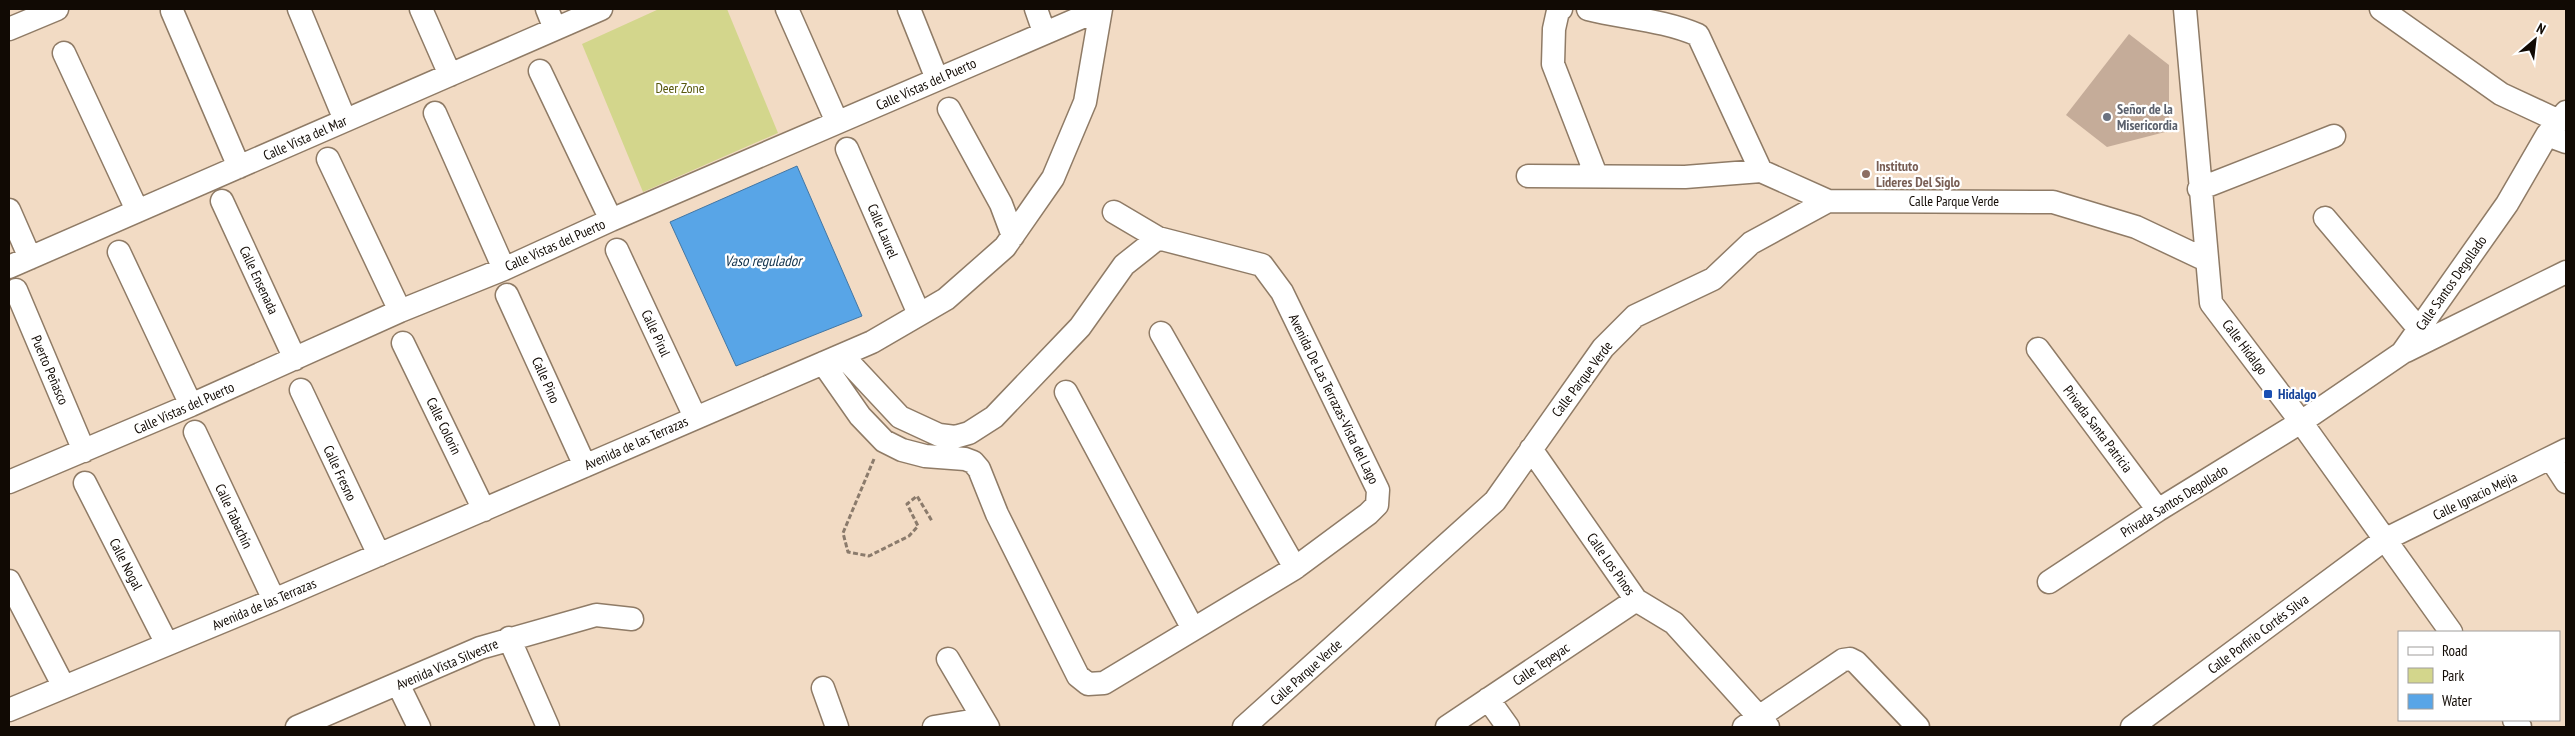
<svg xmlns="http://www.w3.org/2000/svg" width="2575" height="736" font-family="'PT Sans Narrow',sans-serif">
<rect width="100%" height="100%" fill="#f2dbc4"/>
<!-- green -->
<path fill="#d3d68c" d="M659,9H727L778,133L643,192L582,44Z"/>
<!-- water -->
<path fill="#58a5e7" stroke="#4376a3" d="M797,166L862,316L736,366L670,222Z"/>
<!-- building -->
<path fill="#c5ac99" d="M2129,34L2169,65V131L2107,147L2066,115Z"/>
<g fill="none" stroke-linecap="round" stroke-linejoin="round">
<defs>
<path id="street" d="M299,9L345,120
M421,9L450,75
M547,9L555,29
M787,9L837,122
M909,9L937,79
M1036,9L1044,32
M1561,9L1558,11L1554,29L1553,64L1596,175
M1588,9C1624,18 1664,20 1698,35L1761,171
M2185,9L2211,303L2301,422L2451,632
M2381,9L2501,94L2559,121
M172,11L239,167
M9,29L57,9
M64,53L137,210
M540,71L611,220
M949,109L1001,204L1013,236
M435,113L504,269
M2547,135L2566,142
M847,149L919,314
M328,159L400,311
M1528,176L1685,177L1761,171L1828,201
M2199,189L2334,136
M222,201L295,359
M9,210L30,258
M1114,212L1158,238
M2325,218L2419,329
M617,250L695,417
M119,252L191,405
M9,267L601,9
M16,290L84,451
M507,295L585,466
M1161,333L1295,568
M403,343L484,510
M2038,349L2158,510
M2406,351L2566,272
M823,363L860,416L884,441L902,450L925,456L965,459L973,462L979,469L997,514L1078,676L1088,684L1104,683L1295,568L1368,514L1377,505L1378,490L1282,292L1262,265L1158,238L1124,265L1080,327L994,417L969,433L955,437L939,435L900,417L842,355
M301,390L379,555
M1066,392L1193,629
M195,432L274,600
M1531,449L1636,600L1674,623L1768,727
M2551,459L2566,482
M9,482L191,405L400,311L504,269L611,220L1101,9
M85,483L167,644
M9,581L64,687
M2049,582L2158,510L2301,422L2402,353L2507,204L2547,135L2566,112
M509,638L548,727
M948,659L988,727
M398,684L419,727
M823,688L837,727
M1488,699L1508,727
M9,710L274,600L872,342L946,299L1005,247L1053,178L1085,102L1101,9
M2514,720L2520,727
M297,727L480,648L596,615L632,619
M934,727L983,719
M1244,727L1495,501L1603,348L1635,316L1713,279L1751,243L1828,201L2053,202L2136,227L2206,260
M1447,727L1636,600
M1744,727L1843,660L1850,659L1856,662L1918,727
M2132,727L2384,540L2566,450"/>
</defs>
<!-- street casing -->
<use href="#street" stroke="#8f7b66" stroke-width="25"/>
<!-- path -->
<path stroke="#8b7b6c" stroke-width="3" stroke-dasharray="5 2.5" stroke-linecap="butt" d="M874,459L843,533L848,552L869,556L909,536L918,526L907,504L917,496L932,521"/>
<!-- street -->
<use href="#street" stroke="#fff" stroke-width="22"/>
</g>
<!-- markers -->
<circle fill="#6b7280" stroke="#fff" stroke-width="2" cx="2107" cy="117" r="5"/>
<circle fill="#8d6e63" stroke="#fff" stroke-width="2" cx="1866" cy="174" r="5"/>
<rect fill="#1a4fb4" stroke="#fff" stroke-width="2" x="2263" y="389" width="10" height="10" rx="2.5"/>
<g text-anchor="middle" stroke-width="4.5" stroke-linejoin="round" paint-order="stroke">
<!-- street labels -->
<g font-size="14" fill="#110a04" stroke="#fff">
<text transform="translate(926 84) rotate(-24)" y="5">Calle Vistas del Puerto</text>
<text transform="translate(305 138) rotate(-24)" y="5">Calle Vista del Mar</text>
<text x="1954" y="206">Calle Parque Verde</text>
<text transform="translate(883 231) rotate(67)" y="5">Calle Laurel</text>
<text transform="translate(555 245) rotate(-24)" y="5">Calle Vistas del Puerto</text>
<text transform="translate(259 280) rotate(65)" y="5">Calle Ensenada</text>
<text transform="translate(2451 283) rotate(-55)" y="5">Calle Santos Degollado</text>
<text transform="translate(656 333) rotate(65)" y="5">Calle Pirul</text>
<text transform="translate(2245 347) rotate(53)" y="5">Calle Hidalgo</text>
<text transform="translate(50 370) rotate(67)" y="5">Puerto Peñasco</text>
<text transform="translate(1582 379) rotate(-53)" y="5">Calle Parque Verde</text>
<text transform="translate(546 380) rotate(66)" y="5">Calle Pino</text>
<text transform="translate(1334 399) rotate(64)" y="5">Avenida De Las Terrazas-Vista del Lago</text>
<text transform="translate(184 408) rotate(-24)" y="5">Calle Vistas del Puerto</text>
<text transform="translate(444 426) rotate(64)" y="5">Calle Colorin</text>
<text transform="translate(2098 429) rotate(53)" y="5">Privada Santa Patricia</text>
<text transform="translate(636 443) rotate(-24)" y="5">Avenida de las Terrazas</text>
<text transform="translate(340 473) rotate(65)" y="5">Calle Fresno</text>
<text transform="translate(2475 496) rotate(-26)" y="5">Calle Ignacio Mejía</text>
<text transform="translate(2174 501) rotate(-32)" y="5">Privada Santos Degollado</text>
<text transform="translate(234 516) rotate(65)" y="5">Calle Tabachín</text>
<text transform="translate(126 564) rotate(63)" y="5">Calle Nogal</text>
<text transform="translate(1611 564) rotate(55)" y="5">Calle Los Pinos</text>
<text transform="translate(264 604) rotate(-23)" y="5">Avenida de las Terrazas</text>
<text transform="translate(2258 634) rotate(-37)" y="5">Calle Porfirio Cortés Silva</text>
<text transform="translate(447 664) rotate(-23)" y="5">Avenida Vista Silvestre</text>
<text transform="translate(1541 664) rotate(-34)" y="5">Calle Tepeyac</text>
<text transform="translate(1306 672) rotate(-42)" y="5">Calle Parque Verde</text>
</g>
<!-- park labels -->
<g font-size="14" fill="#58590e" stroke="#fff">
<text x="680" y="93">Deer Zone</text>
</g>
<!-- worship labels -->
<g font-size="14" font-weight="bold" fill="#5b616d" stroke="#fff" text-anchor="start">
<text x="2117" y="114">Señor de la<tspan x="2117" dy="16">Misericordia</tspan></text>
</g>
<!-- education labels -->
<g font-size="14" font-weight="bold" fill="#785e54" stroke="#fff" text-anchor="start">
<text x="1876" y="171">Instituto<tspan x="1876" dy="16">Lideres Del Siglo</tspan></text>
</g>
<!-- transit labels -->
<g font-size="14" font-weight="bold" fill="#164399" stroke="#fff" text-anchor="start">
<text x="2278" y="399">Hidalgo</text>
</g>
<!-- water labels -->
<g font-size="15" font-style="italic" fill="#0f304a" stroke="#fff">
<text x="763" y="266">Vaso regulador</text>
</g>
</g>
<!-- border -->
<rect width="2575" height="736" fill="none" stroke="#110a04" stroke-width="20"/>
<!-- legend -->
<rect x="2398" y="631" width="162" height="90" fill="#ffffff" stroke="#a09d9b"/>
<rect x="2408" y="647" width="25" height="8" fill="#ffffff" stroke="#a09d9b"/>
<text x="2442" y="656" font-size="15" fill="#110a04">Road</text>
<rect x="2408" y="668" width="25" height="15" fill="#d3d68c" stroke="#a09d9b"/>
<text x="2442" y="681" font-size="15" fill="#110a04">Park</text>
<rect x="2408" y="694" width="25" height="15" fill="#58a5e7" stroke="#a09d9b"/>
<text x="2442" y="706" font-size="15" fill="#110a04">Water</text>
<!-- north arrow -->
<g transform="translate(2535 40) rotate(28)" stroke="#ffffff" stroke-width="4" paint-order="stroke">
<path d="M0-4L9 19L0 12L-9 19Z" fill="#110a04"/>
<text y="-8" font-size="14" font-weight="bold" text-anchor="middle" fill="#110a04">N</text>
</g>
</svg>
